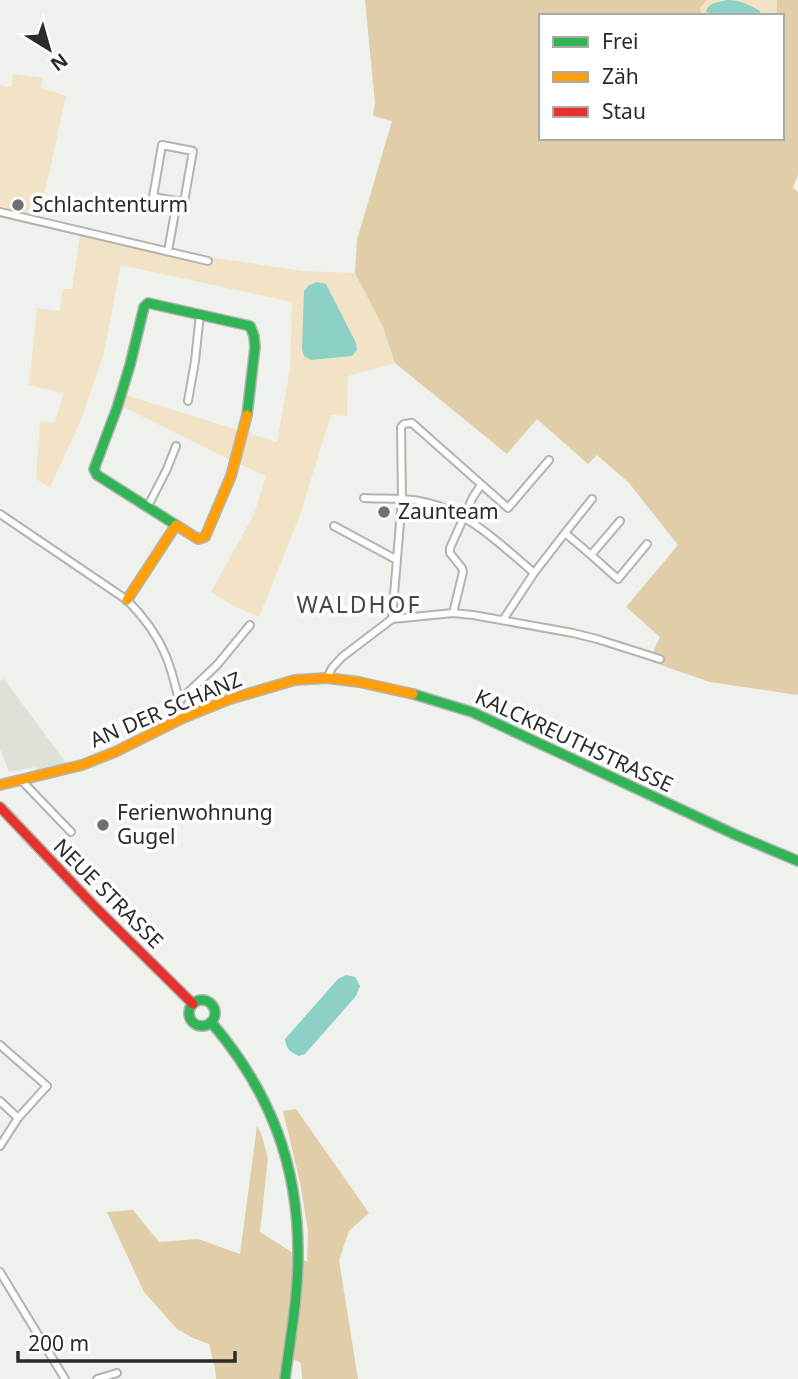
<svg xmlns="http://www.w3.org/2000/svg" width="798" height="1379" font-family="'Noto Sans',sans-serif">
<rect width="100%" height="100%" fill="#eef1ec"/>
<!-- built -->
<path fill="#dde2d9" d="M4,679L67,764L37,772L36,767L9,772L0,749V681Z"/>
<!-- green -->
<path fill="#f2e3c7" d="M707,0H777V11L773,16H706L702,15L700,8Z
M13,74L43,78L41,88L66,96L39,219L0,210V85L11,87Z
M81,229L203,256L302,271L355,273L383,327L395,363L348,376L347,416L331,415L300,515L259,617L232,605L211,592L254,514L266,476L230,460L121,406L125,395L277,442L290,369L292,302L121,265L103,357L78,427L50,487L36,479L40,422H55L64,393L29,385L37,308L60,311L63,289H72Z"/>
<!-- forest -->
<path fill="#e1cda8" d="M365,0H707L700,8L702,15L706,16H541V138H782V16H773L777,11V0H798V174L793,188L798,192V695L710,682L666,667L649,660L660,637L626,607L678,545L629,483L597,455L588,464L537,419L507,454L395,363L383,327L355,273L357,240L392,121L373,116L375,103Z
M296,1109L369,1213L349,1231L339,1260L358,1379H302L301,1363L295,1360L284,1365L283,1379H216L215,1368L209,1344L193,1338L177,1329L144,1292L107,1212L133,1210L159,1242L198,1239L240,1254L257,1126L261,1133L268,1158L260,1232L307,1262L308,1231L300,1182L283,1111Z"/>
<!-- water -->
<path fill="#8cd0c6" d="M728,0C740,0 750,5 760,11L761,16H725L706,12C708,2 720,2 728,0Z
M317,282L326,284L356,343L357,350L352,356L311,360L304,356L302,349L304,291L309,285Z
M346,975L355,977L360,986L356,996L305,1054L299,1056C290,1052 286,1049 285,1039L338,979Z"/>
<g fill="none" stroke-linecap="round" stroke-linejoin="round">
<defs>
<path id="street" d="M0,212L208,261
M168,251L177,201L184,202L193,151L162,145L153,197L177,201
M188,401L195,361L200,314
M364,498C383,499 402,498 419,501C466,509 499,543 534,573
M148,506L167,469L176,446
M0,514L127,600C165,638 172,667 183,718
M620,521L591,555L618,579L647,544
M334,526L397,560
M591,555L565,533L592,499
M453,613L463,572L462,568L450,553V548L473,497L481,485
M392,619L402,499L401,427L404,424L412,423L508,508L549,460
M503,620L534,573L565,533
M327,678L332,668L342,657L392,619L453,613L473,615L573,633L597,639L660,659
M179,701L217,665L250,625
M21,780L71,832
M0,1045L47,1086L18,1118L0,1146
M0,1101L18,1118
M0,1272L65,1379
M97,1379L117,1373"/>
<path id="fast" d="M176,525L97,475L94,469L117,408L130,365L144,307L148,303L250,326L254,336L255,347L247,415
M413,694L472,712L736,835L798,861
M189 1013a13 13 0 1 1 26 0a13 13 0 1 1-26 0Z
M211,1022C270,1091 299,1165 298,1257C298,1298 290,1339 285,1379"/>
<path id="slow" d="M127,600L176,525L198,539L205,537L231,476L247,415
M0,785L82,765L115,752L183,718L230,699L295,680L327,678L359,682L413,694"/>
<path id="jam" d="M0,807L96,908L193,1004"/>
</defs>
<!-- street casing -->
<use href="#street" stroke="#b2b4b0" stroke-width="10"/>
<!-- fast casing -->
<use href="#fast" stroke="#b2b4b0" stroke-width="12"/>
<!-- slow casing -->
<use href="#slow" stroke="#b2b4b0" stroke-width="12"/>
<!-- jam casing -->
<use href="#jam" stroke="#b2b4b0" stroke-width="12"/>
<!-- street -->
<use href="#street" stroke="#fcfdfc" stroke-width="6"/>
<!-- fast -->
<use href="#fast" stroke="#30b455" stroke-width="9"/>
<!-- slow -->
<use href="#slow" stroke="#ff9f0a" stroke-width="9"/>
<!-- jam -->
<use href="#jam" stroke="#e5322d" stroke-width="9"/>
</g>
<!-- markers -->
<g fill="#6f716d" stroke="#fff" stroke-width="2.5">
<circle cx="18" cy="205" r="7"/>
<circle cx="384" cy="512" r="7"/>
<circle cx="103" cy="825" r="7"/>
</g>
<g text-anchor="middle" stroke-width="7" stroke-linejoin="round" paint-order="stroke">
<!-- poi labels -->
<g font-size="21" fill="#2a2c29" stroke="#fff" text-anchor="start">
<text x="32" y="212">Schlachtenturm</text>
<text x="398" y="519">Zaunteam</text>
<text x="117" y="820">Ferienwohnung<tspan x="117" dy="24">Gugel</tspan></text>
</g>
<!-- street labels -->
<g font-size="21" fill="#2a2c29" stroke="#fff">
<text transform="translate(166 710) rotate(-23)" y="7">AN DER SCHANZ</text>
<text transform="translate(574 741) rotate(25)" y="7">KALCKREUTHSTRASSE</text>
<text transform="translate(108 894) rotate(45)" y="7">NEUE STRASSE</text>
</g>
<!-- neighbourhood labels -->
<g font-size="23" letter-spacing="2" fill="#454843" stroke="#fff">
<text x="359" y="613">WALDHOF</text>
</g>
</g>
<!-- legend -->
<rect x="539" y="14" width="245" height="126" fill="#ffffff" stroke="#aaaba9" stroke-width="2"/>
<rect x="553" y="37" width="35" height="10" fill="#30b455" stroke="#aaaba9" stroke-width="2"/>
<text x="602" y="49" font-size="21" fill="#2a2c29">Frei</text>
<rect x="553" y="72" width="35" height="10" fill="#ff9f0a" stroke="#aaaba9" stroke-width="2"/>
<text x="602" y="84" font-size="21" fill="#2a2c29">Zäh</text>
<rect x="553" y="107" width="35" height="10" fill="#e5322d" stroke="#aaaba9" stroke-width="2"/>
<text x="602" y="119" font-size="21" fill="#2a2c29">Stau</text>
<!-- north arrow -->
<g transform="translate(49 49) rotate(143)" stroke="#ffffff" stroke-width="5" paint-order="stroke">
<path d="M0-5L12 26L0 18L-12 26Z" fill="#2a2c29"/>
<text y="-10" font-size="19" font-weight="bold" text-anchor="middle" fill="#2a2c29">N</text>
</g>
<!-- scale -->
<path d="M18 1351v10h217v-10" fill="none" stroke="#2a2c29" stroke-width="3.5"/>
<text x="28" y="1351" font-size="21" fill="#2a2c29" stroke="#ffffff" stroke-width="5" paint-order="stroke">200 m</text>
</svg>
